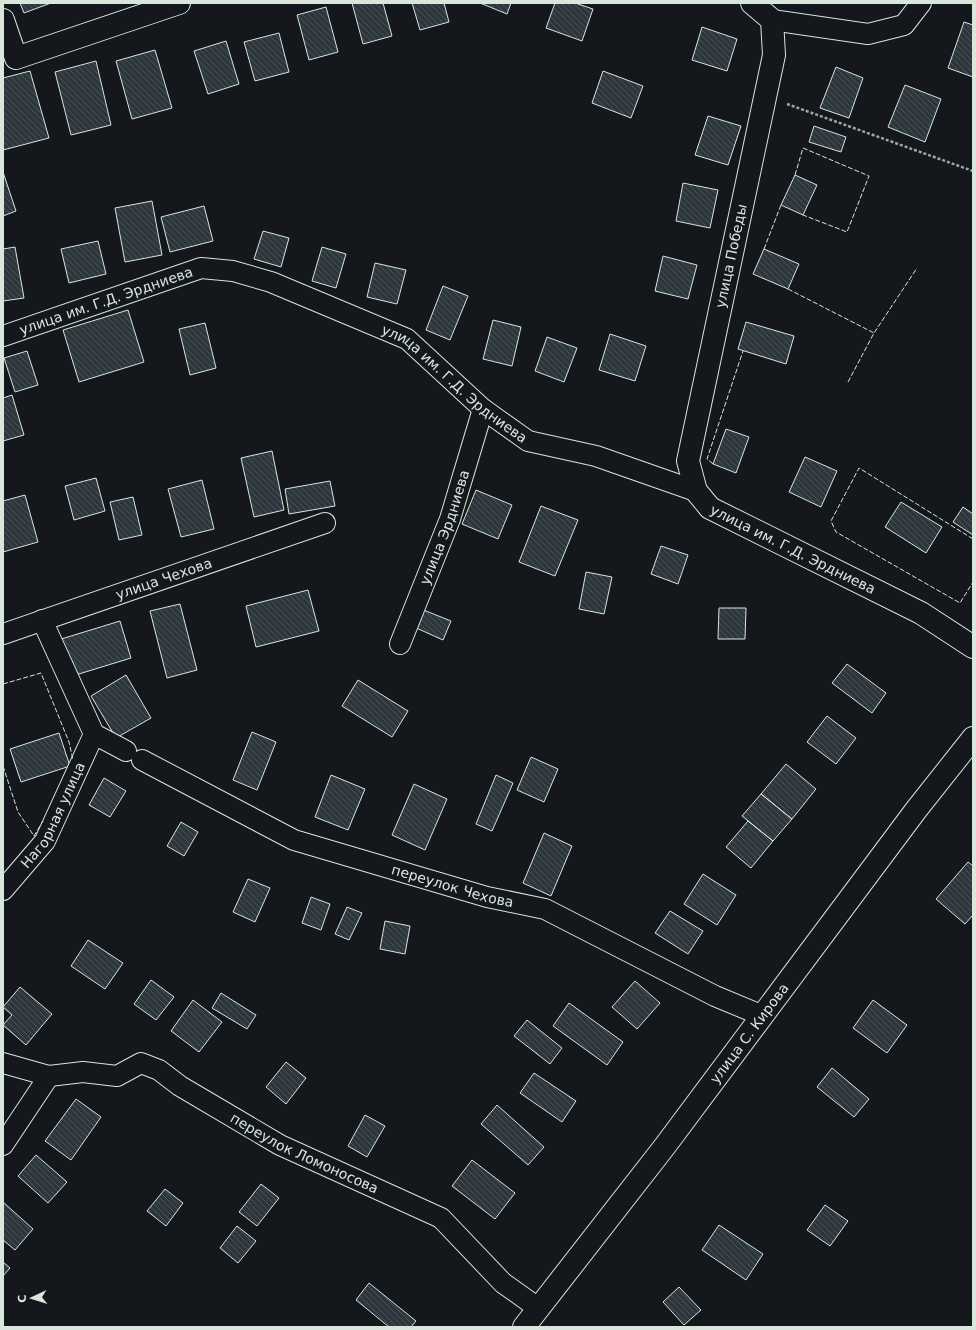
<svg xmlns="http://www.w3.org/2000/svg" width="976" height="1330" font-family="'DejaVu Sans',sans-serif">
<defs>
<pattern id="building-back-hatch" width="6" height="6" patternUnits="userSpaceOnUse"><rect width="6" height="6" fill="#2c363c"/><path d="M-1 5l2 2M0 0l6 6M5-1l2 2" fill="none" stroke="#4a5358"/></pattern>
</defs>
<rect width="100%" height="100%" fill="#14181c"/>
<!-- building -->
<path fill="url(#building-back-hatch)" stroke="#d8e6dc" d="M20,3H51L24,13Z
M352,3H383L392,36L363,44Z
M412,3H444L449,22L420,30Z
M480,3H511L507,14Z
M555,3H575L593,9L582,41L546,28Z
M326,7L338,52L309,60L297,15Z
M964,22L973,25V77L948,68Z
M702,27L737,39L727,71L692,60Z
M279,33L289,72L255,81L244,42Z
M226,41L239,84L208,94L194,51Z
M155,50L172,108L132,119L116,61Z
M96,61L111,125L71,135L55,72Z
M836,67L863,78L849,118L820,108Z
M30,71L49,138L3,150V78Z
M603,71L643,86L631,118L592,103Z
M905,85L941,99L925,142L888,127Z
M708,116L741,126L728,165L695,155Z
M814,126L846,137L841,152L809,142Z
M3,172L16,211L3,216Z
M795,175L817,185L803,215L781,205Z
M683,183L718,190L710,228L676,221Z
M152,201L162,255L125,262L115,208Z
M204,206L213,241L170,252L161,217Z
M263,231L289,238L281,267L254,259Z
M98,241L106,274L69,283L61,249Z
M15,247L24,298L3,301V249Z
M322,247L346,254L336,288L312,281Z
M764,249L799,264L788,289L753,274Z
M663,256L697,265L688,299L655,291Z
M375,263L406,270L397,304L367,297Z
M443,286L468,296L450,340L426,330Z
M128,310L144,362L79,382L63,330Z
M493,320L521,327L512,366L483,359Z
M746,322L794,336L786,364L738,349Z
M205,323L216,368L190,375L179,329Z
M610,334L646,346L635,381L599,370Z
M547,337L577,348L564,382L535,371Z
M27,351L38,385L15,392L4,358Z
M12,395L24,435L3,441V398Z
M726,429L749,437L736,473L713,464Z
M272,451L284,510L254,517L241,458Z
M805,457L837,471L821,507L789,492Z
M96,478L105,511L74,520L65,486Z
M202,480L214,529L181,537L168,489Z
M330,481L335,506L289,514L285,489Z
M476,490L512,505L498,539L462,524Z
M25,495L38,542L3,552V501Z
M133,497L142,535L119,540L110,502Z
M901,502L942,527L926,553L885,527Z
M541,506L578,520L555,576L519,562Z
M963,507L973,514V535L953,522Z
M661,546L688,555L678,584L651,574Z
M586,572L612,577L604,614L579,609Z
M308,590L319,631L256,647L246,606Z
M180,604L197,670L167,678L150,611Z
M719,608H746L745,639H718Z
M421,609L451,621L443,640L414,627Z
M120,621L131,658L69,677L58,640Z
M847,664L886,693L872,713L832,683Z
M126,675L151,718L116,738L91,696Z
M358,680L408,711L392,737L342,706Z
M827,716L856,738L836,764L807,742Z
M252,732L276,742L257,790L233,780Z
M59,733L70,766L21,782L10,749Z
M531,757L558,769L544,802L517,790Z
M786,764L816,789L792,819L761,794Z
M331,775L365,789L348,830L315,817Z
M496,775L513,783L492,831L476,824Z
M104,778L126,791L110,817L89,805Z
M414,784L447,799L425,850L392,835Z
M761,794L792,819L773,841L742,816Z
M748,821L773,841L751,868L726,847Z
M181,822L198,832L184,856L167,846Z
M544,833L572,846L551,896L523,883Z
M968,862L973,866V915L965,924L936,899Z
M703,874L736,895L717,925L684,904Z
M248,879L270,888L255,922L233,912Z
M311,897L330,904L321,930L302,923Z
M347,907L362,913L349,940L335,934Z
M670,911L703,931L688,954L655,933Z
M385,921L410,926L405,954L380,949Z
M88,940L123,963L105,989L71,966Z
M151,980L174,997L156,1020L134,1004Z
M635,981L660,1003L637,1029L612,1007Z
M20,987L52,1014L26,1045L3,1025L12,1015L3,1007Z
M221,993L256,1015L247,1029L212,1008Z
M193,1000L222,1022L199,1052L171,1031Z
M873,1000L907,1025L887,1053L853,1028Z
M569,1003L623,1042L607,1065L553,1026Z
M527,1020L562,1048L550,1064L514,1036Z
M286,1062L306,1078L286,1104L266,1087Z
M832,1068L869,1099L854,1117L817,1087Z
M534,1073L576,1101L562,1122L520,1093Z
M76,1099L101,1117L71,1160L45,1141Z
M497,1105L544,1147L528,1165L481,1124Z
M365,1115L385,1126L367,1157L348,1146Z
M36,1155L67,1182L48,1203L18,1176Z
M472,1160L515,1193L495,1219L452,1186Z
M261,1184L279,1198L257,1226L239,1212Z
M165,1189L183,1203L166,1226L147,1211Z
M3,1202L33,1229L15,1250L3,1240Z
M825,1205L848,1221L830,1246L807,1230Z
M719,1225L763,1254L746,1280L702,1250Z
M237,1226L256,1241L238,1263L220,1248Z
M3,1262L10,1268L3,1276Z
M369,1283L416,1321L411,1327H389L356,1300Z
M679,1287L701,1310L684,1325L663,1302Z"/>
<g fill="none" stroke-linecap="round" stroke-linejoin="round">
<defs>
<g id="street">
<path d="M772,20L868,34L904,25L921,3"/>
<path id="s1" d="M3,336L201,268L233,271L271,282L407,339L483,409L528,441L596,456L696,491"/>
<path d="M42,620L94,734L126,751"/>
<path id="s2" d="M3,634L325,523"/>
<path id="s3" d="M400,644L450,519L483,409"/>
<path id="s4" d="M142,760L294,840L487,897L545,909L715,996L763,1016"/>
<path id="s5" d="M3,890L45,841L94,734"/>
<path id="s6" d="M3,1063L49,1076L83,1072L117,1076L141,1063L159,1070L180,1086L280,1145L441,1218L503,1283L538,1308"/>
<path d="M3,1145L49,1076"/>
</g>
<g id="secondary">
<path id="s7" d="M752,3L772,20L774,55L688,461L696,491L710,508L921,613L973,647"/>
<path d="M3,20L16,58L179,3"/>
<path id="s8" d="M524,1327L665,1146L916,810L973,738"/>
</g>
</defs>
<!-- street casing -->
<use href="#street" stroke="#d8e6dc" stroke-width="22"/>
<!-- secondary casing -->
<use href="#secondary" stroke="#d8e6dc" stroke-width="24"/>
<!-- path -->
<path stroke="#9da8a2" stroke-width="2.5" stroke-dasharray="3 2" stroke-linecap="butt" d="M787,104L973,171"/>
<!-- street -->
<use href="#street" stroke="#14181c" stroke-width="20"/>
<!-- secondary -->
<use href="#secondary" stroke="#14181c" stroke-width="22"/>
<!-- fence -->
<path stroke="#d8e6dc" stroke-width="1" stroke-dasharray="5 2" stroke-linecap="butt" d="M795,175L803,148L869,176L847,232L803,215
M764,249L781,205
M788,289L874,333
M848,382L874,333L917,268
M713,464L707,459L743,351
M973,539L859,468L831,521L836,532L960,603L973,582
M3,684L41,673L69,742L73,760
M3,766L18,812L34,836L43,821"/>
</g>
<g text-anchor="middle" stroke-width="3" stroke-linejoin="round" paint-order="stroke">
<!-- street labels -->
<g font-size="14" fill="#d8e6dc" stroke="#14181c">
<text transform="translate(731 256) rotate(-78)" y="5">улица Победы</text>
<text dy="5" stroke="none"><textPath href="#s1" startOffset="109">улица им. Г.Д. Эрдниева</textPath></text>
<text dy="5" stroke="none"><textPath href="#s1" startOffset="493">улица им. Г.Д. Эрдниева</textPath></text>
<text dy="5" stroke="none"><textPath href="#s3" startOffset="125">улица Эрдниева</textPath></text>
<text dy="5" stroke="none"><textPath href="#s7" startOffset="622">улица им. Г.Д. Эрдниева</textPath></text>
<text dy="5" stroke="none"><textPath href="#s2" startOffset="170">улица Чехова</textPath></text>
<text dy="5" stroke="none"><textPath href="#s5" startOffset="91">Нагорная улица</textPath></text>
<text dy="5" stroke="none"><textPath href="#s4" startOffset="337">переулок Чехова</textPath></text>
<text dy="5" stroke="none"><textPath href="#s8" startOffset="370">улица С. Кирова</textPath></text>
<text dy="5" stroke="none"><textPath href="#s6" startOffset="331">переулок Ломоносова</textPath></text>
</g>
</g>
<!-- border -->
<rect width="976" height="1330" fill="none" stroke="#d8e6dc" stroke-width="8"/>
<!-- north arrow -->
<g transform="translate(32 1298) rotate(266)" stroke="#14181c" stroke-width="3" paint-order="stroke">
<path d="M0-3L7 15L0 10L-7 15Z" fill="#d8e6dc"/>
<text y="-6" font-size="11" font-weight="bold" text-anchor="middle" fill="#d8e6dc">С</text>
</g>
</svg>
